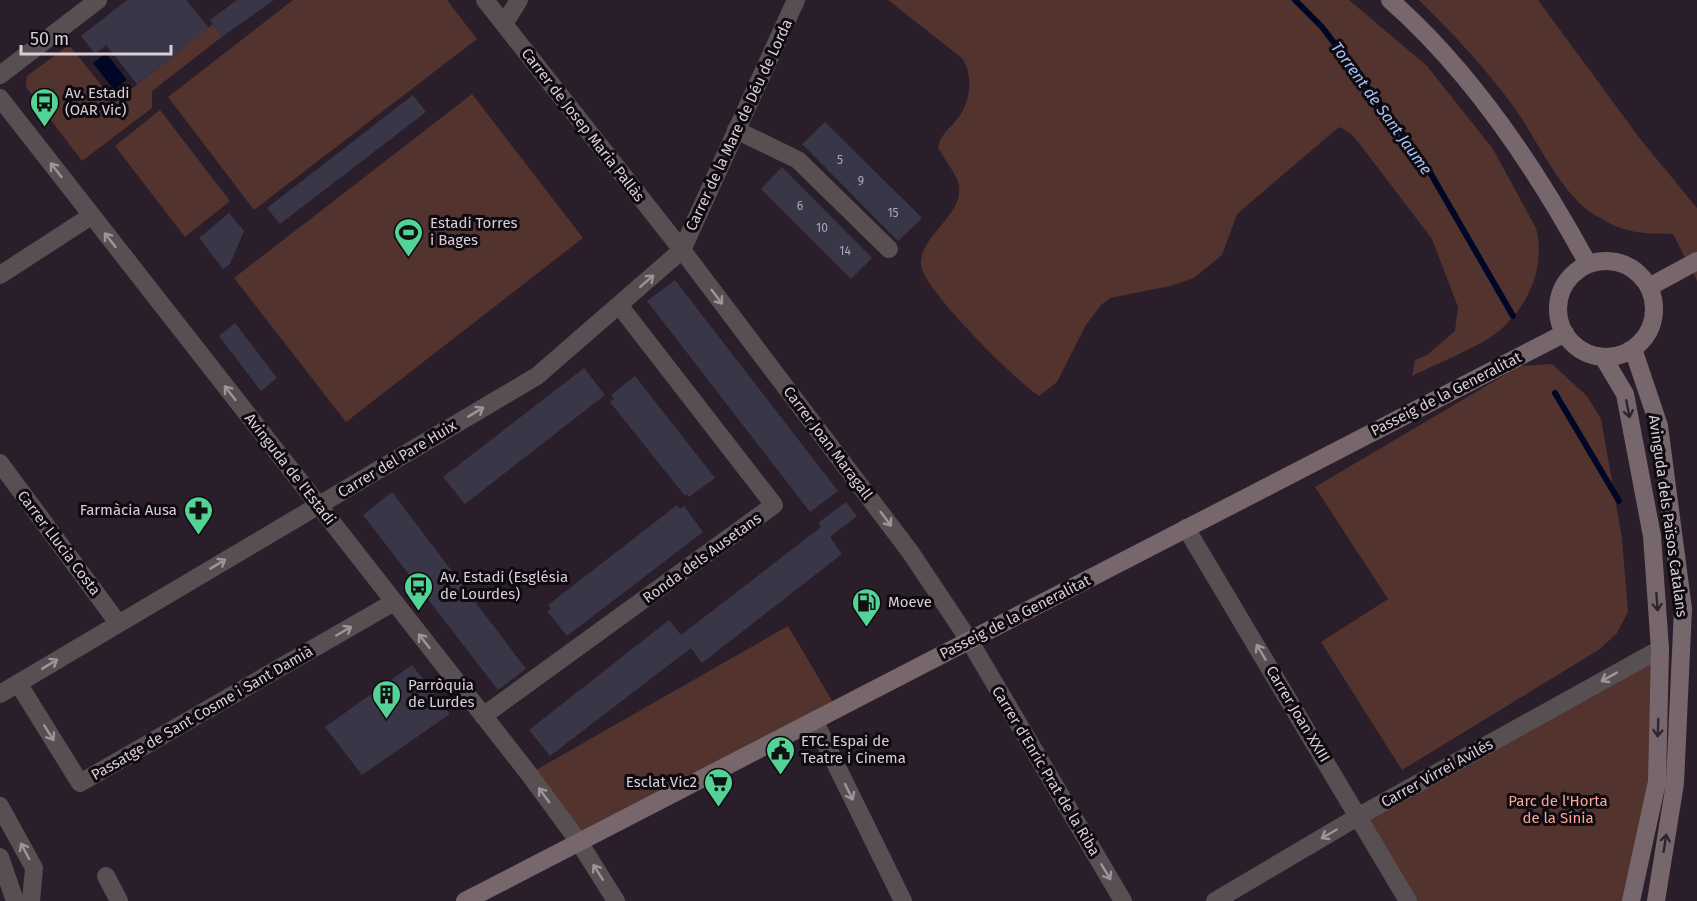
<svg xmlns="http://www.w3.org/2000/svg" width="1697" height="901" font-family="'Fira Sans',sans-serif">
<rect width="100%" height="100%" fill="#2a1e2b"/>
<!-- green -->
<path fill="#52332d" d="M293,0H447L477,39L254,210L168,97Z
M888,0H1349L1427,66L1493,149L1536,228C1546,267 1529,305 1499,331C1483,345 1434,365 1412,376L1415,360L1427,355L1455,331L1458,307L1432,239L1359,143L1350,133L1339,127L1237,214L1222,255L1194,278L1170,286L1110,298L1101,305L1086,325L1057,382L1039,396C1016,381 923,289 921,265C918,235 971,211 957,179C952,169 944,158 938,148C941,133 950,129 958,118C971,101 973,76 963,59Z
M1419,0H1538L1641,140L1697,208V281L1673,234C1638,233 1625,234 1595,215C1560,194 1537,138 1513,106C1485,67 1453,34 1419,0Z
M213,24L223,36L152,91V108L82,161L26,87L27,76L69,45L115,102Z
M472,94L583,238L346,422L234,278Z
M160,110L230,201L185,237L115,146Z
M1552,364L1587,396L1601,419L1622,538L1628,612L1617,633L1600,649L1402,770L1321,642L1388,599L1315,487L1520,366Z
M788,626L837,709L579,842L529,774Z
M1660,649L1657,782L1631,901H1408L1359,816Z"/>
<!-- water -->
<path fill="#000626" d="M106,53L127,80L114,90L93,63Z"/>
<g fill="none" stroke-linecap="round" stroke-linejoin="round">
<!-- stream -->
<path stroke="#000626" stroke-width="6" d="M1295,0L1322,27L1424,162L1513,316
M1555,393L1619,501"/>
</g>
<!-- building -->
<path fill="#393647" d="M127,0H186L209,28L137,84L106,45L95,54L81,36Z
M237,0H274L223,36L210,20Z
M413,95L426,112L280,224L267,208Z
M825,122L922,218L898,241L802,144Z
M782,167L872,258L851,279L761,189Z
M229,213L244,231L230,264L223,269L199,238Z
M675,280L838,491L810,512L647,301Z
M235,323L277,378L261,391L219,336Z
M584,368L605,395L465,504L443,477Z
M635,376L715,478L689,497L687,494L685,496L610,402L614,399L611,395Z
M392,492L526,669L498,690L363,515Z
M846,502L857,516L830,537L842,554L702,663L691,648L550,756L529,730L669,620L681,635L821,527L818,523Z
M677,505L680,509L684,506L703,532L567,636L547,611L551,609L548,605Z
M412,665L450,714L362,775L325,727Z"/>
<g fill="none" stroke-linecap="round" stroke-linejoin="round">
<!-- street -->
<path stroke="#584f52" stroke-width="18" d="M485,0L682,250L911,553L969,640L1123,901
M504,24L519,0
M0,75L98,0
M0,98L529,774L579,842L616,901
M736,130L798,160L889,249
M0,275L91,216
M0,463L118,623
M1186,528L1408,901
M18,683L80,783L394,602
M0,694L537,376L682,250L796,0
M483,716L774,505L619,305
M814,720L903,901
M0,806L34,868L31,901
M0,857L15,901
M106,876L119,901
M1215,901L1359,816L1660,649"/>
<!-- secondary -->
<path stroke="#77676c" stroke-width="18" d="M1390,0C1472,72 1536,168 1588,264
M1558 309a48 48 0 1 1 96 0a48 48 0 1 1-96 0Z
M1649,287L1697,261
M1633,349L1659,426L1683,609L1675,783L1656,901
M1603,357L1625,394L1652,536L1660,649L1657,782L1631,901
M465,901L1565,333"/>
</g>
<!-- one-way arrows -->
<defs><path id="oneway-shaft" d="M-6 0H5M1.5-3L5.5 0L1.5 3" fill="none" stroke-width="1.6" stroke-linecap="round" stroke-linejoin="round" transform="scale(1.5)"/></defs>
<g stroke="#9e959b">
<use href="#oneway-shaft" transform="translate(56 170) rotate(-128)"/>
<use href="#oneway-shaft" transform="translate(110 240) rotate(-128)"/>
<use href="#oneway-shaft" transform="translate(647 281) rotate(-41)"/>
<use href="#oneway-shaft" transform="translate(717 297) rotate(53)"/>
<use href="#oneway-shaft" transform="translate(230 393) rotate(-128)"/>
<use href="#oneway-shaft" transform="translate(476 412) rotate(-31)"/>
<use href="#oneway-shaft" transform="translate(886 519) rotate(53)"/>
<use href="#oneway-shaft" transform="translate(218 564) rotate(-31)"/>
<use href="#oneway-shaft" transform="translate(344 631) rotate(-30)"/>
<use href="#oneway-shaft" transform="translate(424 641) rotate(-128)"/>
<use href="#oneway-shaft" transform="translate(1261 652) rotate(-121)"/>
<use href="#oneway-shaft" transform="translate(50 664) rotate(-31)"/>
<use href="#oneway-shaft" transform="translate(1609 677) rotate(151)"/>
<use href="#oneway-shaft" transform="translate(49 733) rotate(58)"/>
<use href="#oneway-shaft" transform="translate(849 792) rotate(64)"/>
<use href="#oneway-shaft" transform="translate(544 795) rotate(-126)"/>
<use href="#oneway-shaft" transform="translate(1329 834) rotate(150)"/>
<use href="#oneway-shaft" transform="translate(25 851) rotate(-118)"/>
<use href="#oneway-shaft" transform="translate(598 872) rotate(-122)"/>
<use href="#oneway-shaft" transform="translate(1106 872) rotate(59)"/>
</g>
<g stroke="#2e262c">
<use href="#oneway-shaft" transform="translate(1628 409) rotate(79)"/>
<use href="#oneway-shaft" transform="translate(1657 602) rotate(86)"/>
<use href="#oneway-shaft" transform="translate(1658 728) rotate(92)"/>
<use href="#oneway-shaft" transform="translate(1665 843) rotate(-81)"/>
</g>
<!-- icons -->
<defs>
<symbol id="bus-pin" viewBox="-11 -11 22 30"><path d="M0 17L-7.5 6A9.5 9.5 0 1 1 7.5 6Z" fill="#53d396" stroke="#0f0a10"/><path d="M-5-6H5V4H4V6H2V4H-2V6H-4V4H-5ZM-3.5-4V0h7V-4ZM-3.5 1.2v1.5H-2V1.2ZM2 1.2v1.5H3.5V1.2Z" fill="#111"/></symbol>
<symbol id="stadium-pin" viewBox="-11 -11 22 30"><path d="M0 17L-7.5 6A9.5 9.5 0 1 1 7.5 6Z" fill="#53d396" stroke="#0f0a10"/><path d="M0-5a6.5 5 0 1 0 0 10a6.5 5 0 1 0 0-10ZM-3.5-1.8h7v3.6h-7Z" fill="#111"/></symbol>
<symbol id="pharmacy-pin" viewBox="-11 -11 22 30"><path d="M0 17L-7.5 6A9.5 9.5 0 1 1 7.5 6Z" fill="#53d396" stroke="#0f0a10"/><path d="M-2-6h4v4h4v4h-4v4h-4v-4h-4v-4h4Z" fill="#111"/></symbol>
<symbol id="fuel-pin" viewBox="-11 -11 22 30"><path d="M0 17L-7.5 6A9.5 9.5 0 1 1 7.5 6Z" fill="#53d396" stroke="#0f0a10"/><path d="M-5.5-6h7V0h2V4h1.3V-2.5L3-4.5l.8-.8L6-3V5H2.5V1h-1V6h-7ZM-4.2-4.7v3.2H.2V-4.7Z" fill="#111"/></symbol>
<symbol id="building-pin" viewBox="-11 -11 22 30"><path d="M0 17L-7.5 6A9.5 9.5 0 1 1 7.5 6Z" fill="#53d396" stroke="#0f0a10"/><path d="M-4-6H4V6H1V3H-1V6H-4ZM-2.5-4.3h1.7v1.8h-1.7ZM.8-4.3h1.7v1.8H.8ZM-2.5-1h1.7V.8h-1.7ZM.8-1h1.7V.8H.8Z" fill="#111"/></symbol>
<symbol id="civic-pin" viewBox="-11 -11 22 30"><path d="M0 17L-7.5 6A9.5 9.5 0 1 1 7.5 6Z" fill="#53d396" stroke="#0f0a10"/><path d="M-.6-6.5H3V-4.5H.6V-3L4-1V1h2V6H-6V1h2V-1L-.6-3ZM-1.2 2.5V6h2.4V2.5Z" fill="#111"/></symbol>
<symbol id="supermarket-pin" viewBox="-11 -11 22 30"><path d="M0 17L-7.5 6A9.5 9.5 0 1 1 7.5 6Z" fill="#53d396" stroke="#0f0a10"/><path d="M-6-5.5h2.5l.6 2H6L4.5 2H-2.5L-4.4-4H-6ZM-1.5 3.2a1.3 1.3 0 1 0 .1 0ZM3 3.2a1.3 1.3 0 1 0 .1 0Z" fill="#111"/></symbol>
</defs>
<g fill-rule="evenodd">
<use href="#bus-pin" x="28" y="86" width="33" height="45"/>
<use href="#stadium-pin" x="392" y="216" width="33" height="45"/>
<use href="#pharmacy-pin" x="182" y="494" width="33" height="45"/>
<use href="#bus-pin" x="402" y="570" width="33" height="45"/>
<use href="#fuel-pin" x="850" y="586" width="33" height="45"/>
<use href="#building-pin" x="370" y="678" width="33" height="45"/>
<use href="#civic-pin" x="764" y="734" width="33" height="45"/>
<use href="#supermarket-pin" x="702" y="766" width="33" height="45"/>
</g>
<g text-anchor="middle" stroke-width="6" stroke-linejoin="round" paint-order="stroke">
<!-- number labels -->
<g font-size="12" fill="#b0a8b3">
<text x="840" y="164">5</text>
<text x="861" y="185">9</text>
<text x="800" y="210">6</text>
<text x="893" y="217">15</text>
<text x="822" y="232">10</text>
<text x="845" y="255">14</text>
</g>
<!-- poi labels -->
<g font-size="15" fill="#d7ced7" stroke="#0f0a10" text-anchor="start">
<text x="65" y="98">Av. Estadi<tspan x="65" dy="17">(OAR Vic)</tspan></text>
<text x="430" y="228">Estadi Torres<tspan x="430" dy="17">i Bages</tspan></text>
<text x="177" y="515" text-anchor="end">Farmàcia Ausa</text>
<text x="440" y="582">Av. Estadi (Església<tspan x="440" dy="17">de Lourdes)</tspan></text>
<text x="888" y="607">Moeve</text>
<text x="408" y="690">Parròquia<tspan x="408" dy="17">de Lurdes</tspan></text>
<text x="801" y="746">ETC. Espai de<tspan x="801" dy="17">Teatre i Cinema</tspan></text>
<text x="697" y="787" text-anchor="end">Esclat Vic2</text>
</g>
<!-- street labels -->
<g font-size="15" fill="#d7ced7" stroke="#0f0a10">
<text transform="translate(583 125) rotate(52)" y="5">Carrer de Josep Maria Pallàs</text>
<text transform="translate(739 125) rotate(-65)" y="5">Carrer de la Mare de Déu de Lorda</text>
<text transform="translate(1446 394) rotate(-27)" y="5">Passeig de la Generalitat</text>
<text transform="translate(828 443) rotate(53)" y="5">Carrer Joan Maragall</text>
<text transform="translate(397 459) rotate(-31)" y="5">Carrer del Pare Huix</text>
<text transform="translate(290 469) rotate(52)" y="5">Avinguda de l'Estadi</text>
<text transform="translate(1668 516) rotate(82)" y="5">Avinguda dels Països Catalans</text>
<text transform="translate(59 543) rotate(53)" y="5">Carrer Llucia Costa</text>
<text transform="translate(702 558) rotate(-36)" y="5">Ronda dels Ausetans</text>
<text transform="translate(1015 617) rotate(-27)" y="5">Passeig de la Generalitat</text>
<text transform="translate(202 713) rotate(-30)" y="5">Passatge de Sant Cosme i Sant Damià</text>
<text transform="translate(1298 714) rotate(59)" y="5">Carrer Joan XXIII</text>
<text transform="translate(1046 771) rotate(59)" y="5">Carrer d'Enric Prat de la Riba</text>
<text transform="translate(1437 773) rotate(-29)" y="5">Carrer Virrei Avilés</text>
</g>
<!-- park labels -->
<g font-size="15" fill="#f9a696" stroke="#0f0a10">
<text x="1558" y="806">Parc de l'Horta<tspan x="1558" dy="17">de la Sínia</tspan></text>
</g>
<!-- water labels -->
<g font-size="16" font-style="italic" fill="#a1c3f6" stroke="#0f0a10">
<text transform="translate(1382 108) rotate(54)" y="6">Torrent de Sant Jaume</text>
</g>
</g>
<!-- scale -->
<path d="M21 45v9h150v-9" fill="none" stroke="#d7ced7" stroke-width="3"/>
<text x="30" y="45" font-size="18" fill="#d7ced7" stroke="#0f0a10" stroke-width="4.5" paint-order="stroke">50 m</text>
</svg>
